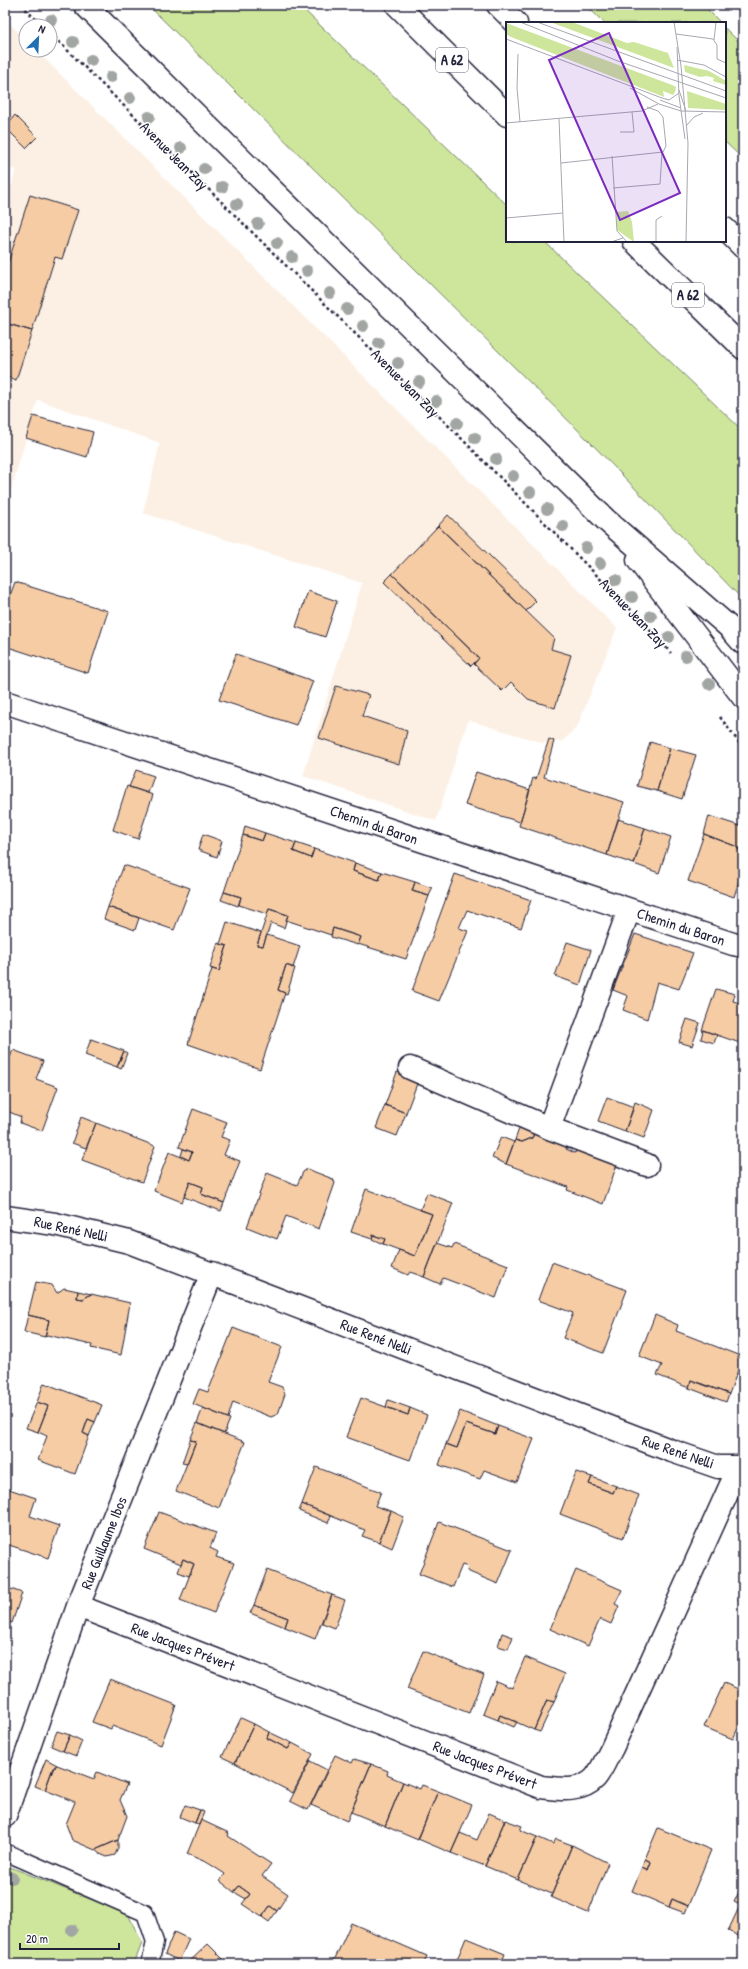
<svg xmlns="http://www.w3.org/2000/svg" width="748" height="1969" font-family="'Patrick Hand',sans-serif">
<rect width="100%" height="100%" fill="#fff"/>
<filter id="ink" filterUnits="userSpaceOnUse"><feTurbulence type="fractalNoise" baseFrequency=".025" numOctaves="2"/><feDisplacementMap in="SourceGraphic" scale="8" xChannelSelector="R" yChannelSelector="G"/><feConvolveMatrix kernelMatrix="1 2 1 2 8 2 1 2 1" color-interpolation-filters="sRGB"/></filter>
<g filter="url(#ink)">
<!-- built -->
<path fill="#fcf0e4" d="M5,19L26,40V50H36L617,628L577,727L563,741L543,743L468,720L436,821L303,776L362,583L143,513L160,443L38,400L5,509V208L16,170L5,166Z"/>
<!-- green -->
<path fill="#cee69c" stroke="#78846c" d="M148,5H299L507,205V241H544L743,431V600L592,444Z
M586,5H703L721,23H604Z
M725,28L743,46V159L725,142Z
M5,1865L128,1914L142,1943L134,1964H5Z"/>
<!-- building -->
<path fill="#f6cca5" stroke="#22223b" d="M15,115L37,137L26,148L5,127Z
M30,195L78,210L62,259L55,257L32,331L5,323V272Z
M5,323L32,331L16,380L5,376Z
M33,416L93,432L87,457L26,438Z
M448,515L536,601L526,611L438,526Z
M438,526L554,638L551,649L571,655L555,708L528,699L511,682L502,691L474,664L479,658L392,574Z
M392,574L479,658L471,666L384,582Z
M15,582L108,611L88,673L5,646V609Z
M308,591L337,601L325,637L296,627Z
M236,654L313,681L296,725L219,700Z
M336,686L369,695L362,716L407,731L399,764L319,738Z
M549,739L554,741L544,777L624,802L607,855L519,826L533,778L536,779Z
M650,742L670,748L657,791L637,786Z
M670,748L696,755L682,799L657,791Z
M136,770L154,776L148,793L129,787Z
M476,772L530,790L520,822L465,805Z
M127,786L153,795L138,839L113,830Z
M709,816L743,827V853L735,846L704,834Z
M618,819L645,828L634,864L607,855Z
M245,826L265,833L262,841L243,835Z
M645,828L671,837L659,873L634,864Z
M265,833L296,843L293,851L311,858L314,849L355,863L353,871L379,880L382,872L415,882L412,891L429,896L406,959L358,944L361,937L333,928L331,935L286,920L288,915L269,909L267,914L239,905L241,897L224,892L243,835L262,841Z
M203,834L222,841L217,857L198,850Z
M704,834L735,846L743,853V867L734,897L688,881Z
M296,843L314,849L311,858L293,851Z
M355,863L382,872L379,880L353,871Z
M124,865L190,888L174,930L108,907Z
M455,874L531,900L521,928L467,910L459,928L468,931L439,1001L412,991Z
M415,882L432,888L429,896L412,891Z
M224,892L241,897L238,906L221,900Z
M108,907L139,918L135,930L104,919Z
M269,909L288,915L284,928L271,923L263,946L257,945Z
M227,922L261,933L257,945L263,946L267,935L300,946L293,968L286,965L278,990L285,993L260,1069L188,1044L212,969L219,971L227,946L220,944Z
M333,928L361,937L358,945L331,937Z
M635,934L693,953L679,989L657,982L647,1019L623,1010L628,996L613,990Z
M567,942L591,950L580,985L555,976Z
M218,943L227,946L219,971L210,968Z
M286,965L295,968L287,994L278,990Z
M716,989L735,994L733,1001L743,1004V1044L702,1030Z
M687,1019L700,1023L692,1046L679,1042Z
M703,1030L717,1035L714,1043L701,1039Z
M91,1039L124,1051L117,1067L85,1055Z
M13,1050L43,1061L36,1079L58,1087L42,1131L20,1123L21,1117L5,1110V1069Z
M124,1051L127,1053L121,1069L117,1067Z
M397,1072L418,1081L406,1113L385,1105Z
M607,1097L634,1107L625,1131L598,1121Z
M635,1102L654,1110L644,1138L625,1131Z
M385,1105L406,1113L397,1136L376,1128Z
M193,1109L227,1122L221,1137L230,1140L224,1155L240,1161L224,1203L201,1194L203,1187L190,1182L182,1202L154,1191L169,1152L189,1160L192,1152L179,1147Z
M81,1117L96,1123L86,1148L72,1143Z
M96,1123L155,1146L142,1182L82,1160Z
M520,1126L535,1131L532,1138L522,1142L515,1140Z
M535,1131L568,1144L566,1149L575,1153L577,1148L618,1162L603,1204L567,1190L568,1187L506,1164L515,1140L522,1142L532,1138Z
M501,1137L514,1142L506,1164L492,1158Z
M183,1149L192,1152L189,1160L181,1156Z
M307,1169L333,1179L335,1183L319,1229L286,1216L277,1239L247,1227L267,1173L297,1185L303,1172Z
M190,1182L203,1187L201,1194L224,1203L221,1211L184,1197Z
M366,1189L432,1214L415,1256L383,1244L385,1239L373,1235L372,1239L351,1232Z
M427,1193L453,1203L424,1277L410,1272L408,1275L392,1268L399,1250L415,1256L432,1214L420,1210Z
M373,1235L385,1239L383,1244L372,1239Z
M437,1243L452,1248L454,1244L508,1265L496,1298L443,1278L440,1284L424,1277Z
M552,1262L627,1290L603,1353L563,1338L573,1313L538,1300Z
M36,1282L52,1285L57,1293L64,1288L78,1291L77,1298L83,1299L91,1294L130,1303L121,1355L91,1348L92,1345L47,1335L45,1337L49,1320L28,1315Z
M78,1291L91,1294L83,1299L77,1298Z
M28,1315L49,1320L45,1337L24,1332Z
M655,1315L678,1325L676,1331L743,1357L729,1394L691,1380L689,1388L657,1375L662,1365L639,1356Z
M233,1328L282,1347L268,1382L282,1387L285,1394L278,1414L271,1417L233,1402L228,1418L193,1404L199,1389L208,1392Z
M691,1380L729,1394L726,1402L689,1388Z
M44,1383L102,1405L95,1422L88,1419L83,1433L89,1436L75,1474L38,1460L47,1436L38,1432L48,1406L37,1402Z
M361,1398L408,1415L410,1408L427,1415L410,1460L346,1437Z
M388,1400L410,1408L408,1415L386,1407Z
M37,1402L48,1406L38,1432L26,1428Z
M203,1408L230,1419L224,1434L197,1423Z
M460,1411L498,1426L495,1434L466,1424L457,1448L446,1444Z
M88,1419L95,1422L89,1436L83,1433Z
M197,1423L245,1442L219,1508L176,1491L196,1441L190,1440Z
M466,1424L495,1434L498,1426L534,1439L517,1482L484,1470L480,1479L439,1465L446,1444L457,1448Z
M190,1440L196,1441L187,1464L182,1463Z
M316,1467L381,1492L375,1506L391,1511L379,1542L362,1536L365,1530L302,1504Z
M576,1472L592,1477L589,1484L613,1493L616,1486L639,1495L623,1538L560,1514Z
M592,1477L616,1486L613,1493L589,1484Z
M9,1489L36,1498L30,1516L59,1526L48,1558L6,1544L5,1548V1501Z
M302,1504L331,1516L328,1523L299,1511Z
M391,1511L404,1517L392,1548L379,1542Z
M159,1512L216,1533L210,1548L218,1552L216,1557L234,1563L214,1613L180,1600L194,1564L183,1559L181,1564L144,1549Z
M439,1522L512,1550L498,1584L467,1571L468,1567L462,1565L453,1587L419,1574Z
M183,1559L194,1564L189,1576L178,1572Z
M267,1570L332,1595L315,1639L285,1627L288,1618L254,1605Z
M576,1570L622,1590L615,1604L619,1606L611,1624L600,1619L588,1646L550,1629Z
M5,1587L22,1593L12,1623L5,1621Z
M743,1587V1602L738,1600Z
M332,1595L345,1600L335,1628L322,1623Z
M254,1605L288,1618L285,1627L250,1613Z
M502,1633L513,1637L508,1649L498,1646Z
M423,1651L484,1675L469,1713L407,1689Z
M525,1657L565,1674L554,1702L547,1700L534,1730L500,1715L498,1720L483,1714L496,1681L512,1688Z
M110,1679L176,1705L161,1745L112,1726L111,1729L92,1722Z
M724,1683L743,1691V1717L733,1739L704,1727Z
M547,1700L554,1702L540,1732L534,1730Z
M500,1715L517,1722L514,1727L498,1720Z
M241,1718L254,1724L235,1763L222,1757Z
M254,1724L269,1732L267,1738L288,1749L292,1743L313,1754L293,1793L235,1763Z
M57,1731L70,1735L63,1751L51,1746Z
M269,1732L292,1743L288,1749L267,1738Z
M70,1735L82,1741L76,1756L63,1751Z
M335,1755L352,1763L354,1759L371,1764L347,1821L311,1805Z
M46,1759L57,1765L53,1768L45,1790L35,1786Z
M310,1761L327,1770L308,1810L290,1801Z
M371,1764L388,1771L387,1775L403,1782L385,1826L351,1812Z
M57,1765L94,1779L97,1772L127,1784L120,1800L127,1816L118,1840L95,1850L72,1840L66,1824L75,1802L45,1790L53,1768Z
M403,1782L420,1789L422,1785L438,1791L418,1840L385,1826Z
M438,1791L472,1805L451,1853L418,1839Z
M185,1805L200,1810L195,1823L180,1817Z
M200,1810L204,1812L199,1825L195,1823Z
M489,1813L505,1820L485,1866L451,1853L460,1833L477,1840Z
M201,1820L229,1833L228,1836L271,1864L262,1876L288,1894L277,1911L270,1906L262,1917L242,1904L250,1894L239,1886L234,1892L220,1881L225,1874L208,1863L187,1854Z
M505,1820L522,1826L520,1830L537,1837L518,1880L485,1866Z
M658,1828L711,1850L688,1906L672,1899L669,1907L632,1891L642,1867L648,1870L651,1862L645,1859Z
M537,1837L553,1844L556,1839L572,1845L552,1894L518,1880Z
M118,1840V1848L115,1855L107,1857L100,1854L95,1850Z
M572,1845L608,1863L588,1913L551,1897Z
M645,1859L651,1862L648,1870L642,1867Z
M239,1886L250,1894L246,1899L234,1892Z
M742,1886L743,1899L740,1905L734,1902Z
M672,1899L688,1906L685,1913L669,1907Z
M743,1899V1938L728,1931Z
M270,1906L277,1911L269,1922L262,1917Z
M351,1923L427,1956L424,1964L333,1963Z
M174,1932L189,1939L179,1961L165,1954Z
M466,1938L505,1954L501,1964H455Z
M208,1944L228,1964H187Z"/>
<g fill="none" stroke-linecap="round" stroke-linejoin="round">
<defs>
<path id="lane" d="M5,1852L145,1913L155,1942L150,1964"/>
<path id="street" d="M5,702L733,944L743,946
M410,1068L549,1128L629,910
M549,1128L647,1165
M5,1217L55,1224L129,1242L672,1451L718,1467H743
M78,1606L541,1787C559,1789 581,1793 595,1778C602,1770 607,1757 612,1748L739,1467
M5,1816L78,1606L212,1273"/>
<path id="primary" d="M85,5L606,520L729,627L743,643
M638,560L743,697"/>
<path id="highway" d="M397,5L507,115
M498,5L516,23
M725,229L743,247
M634,241L743,348"/>
</defs>
<!-- lane casing -->
<use href="#lane" stroke="#22223b" stroke-width="19"/>
<!-- street casing -->
<use href="#street" stroke="#22223b" stroke-width="25"/>
<!-- primary casing -->
<use href="#primary" stroke="#22223b" stroke-width="25"/>
<!-- highway casing -->
<use href="#highway" stroke="#22223b" stroke-width="25"/>
<!-- path -->
<path stroke="#22223b" stroke-width="2.5" stroke-dasharray="3 3" stroke-linecap="butt" d="M21,5L43,26
M50,33L459,436L631,610L671,653
M720,717L743,748"/>
<!-- lane -->
<use href="#lane" stroke="#fff" stroke-width="16"/>
<!-- street -->
<use href="#street" stroke="#fff" stroke-width="22"/>
<!-- primary -->
<use href="#primary" stroke="#fff" stroke-width="22"/>
<!-- highway -->
<use href="#highway" stroke="#fff" stroke-width="22"/>
</g>
<!-- trees -->
<g fill="#a2a6a3">
<circle cx="51" cy="20" r="6"/>
<circle cx="73" cy="42" r="6"/>
<circle cx="91" cy="60" r="6"/>
<circle cx="111" cy="77" r="6"/>
<circle cx="130" cy="98" r="6"/>
<circle cx="149" cy="117" r="6"/>
<circle cx="181" cy="148" r="6"/>
<circle cx="204" cy="169" r="6"/>
<circle cx="222" cy="187" r="6"/>
<circle cx="237" cy="204" r="6"/>
<circle cx="258" cy="224" r="6"/>
<circle cx="277" cy="243" r="6"/>
<circle cx="292" cy="257" r="6"/>
<circle cx="307" cy="271" r="6"/>
<circle cx="330" cy="293" r="6"/>
<circle cx="347" cy="309" r="6"/>
<circle cx="363" cy="326" r="6"/>
<circle cx="379" cy="343" r="6"/>
<circle cx="398" cy="363" r="6"/>
<circle cx="419" cy="382" r="6"/>
<circle cx="436" cy="401" r="6"/>
<circle cx="457" cy="423" r="6"/>
<circle cx="475" cy="438" r="6"/>
<circle cx="496" cy="459" r="6"/>
<circle cx="513" cy="476" r="6"/>
<circle cx="530" cy="492" r="6"/>
<circle cx="547" cy="509" r="6"/>
<circle cx="563" cy="526" r="6"/>
<circle cx="586" cy="548" r="6"/>
<circle cx="600" cy="563" r="6"/>
<circle cx="616" cy="580" r="6"/>
<circle cx="632" cy="597" r="6"/>
<circle cx="651" cy="616" r="6"/>
<circle cx="669" cy="637" r="6"/>
<circle cx="686" cy="656" r="6"/>
<circle cx="709" cy="684" r="6"/>
<circle cx="12" cy="1878" r="6"/>
<circle cx="72" cy="1930" r="6"/>
</g>
</g>
<g text-anchor="middle" stroke-width="3" stroke-linejoin="round" paint-order="stroke">
<!-- shield labels -->
<g fill="#fff" stroke="#646476" stroke-width="1">
<rect x="436" y="48" width="32" height="24" rx="3"/>
<rect x="672" y="283" width="32" height="24" rx="3"/>
</g>
<g font-size="14" font-weight="bold" fill="#22223b">
<text x="452" y="65">A 62</text>
<text x="688" y="300">A 62</text>
</g>
<!-- street labels -->
<g font-size="15" fill="#22223b" stroke="#fff">
<text transform="translate(174 156) rotate(45)" y="5">Avenue Jean Zay</text>
<text transform="translate(405 383) rotate(45)" y="5">Avenue Jean Zay</text>
<text transform="translate(633 613) rotate(46)" y="5">Avenue Jean Zay</text>
<text transform="translate(374 825) rotate(19)" y="5">Chemin du Baron</text>
<text transform="translate(681 927) rotate(18)" y="5">Chemin du Baron</text>
<text transform="translate(71 1229) rotate(12)" y="5">Rue René Nelli</text>
<text transform="translate(376 1337) rotate(21)" y="5">Rue René Nelli</text>
<text transform="translate(678 1452) rotate(19)" y="5">Rue René Nelli</text>
<text transform="translate(104 1543) rotate(-68)" y="5">Rue Guillaume Ibos</text>
<text transform="translate(183 1647) rotate(21)" y="5">Rue Jacques Prévert</text>
<text transform="translate(485 1765) rotate(21)" y="5">Rue Jacques Prévert</text>
</g>
</g>
<!-- overview -->
<g transform="translate(506 22)">
<rect width="220" height="220" fill="#fff"/>
<path d="M44,0H66L121,21L128,20L162,31L168,46ZM0,1L166,63L170,65L169,70L167,73L157,69L158,75L148,71L5,15L0,12ZM178,43L203,49L220,59V63L207,59L208,56L201,54L194,55L179,50ZM181,69L220,82V88L182,86ZM122,189L126,200L128,220L111,208L110,190Z" fill="#cee69c"/>
<path fill="none" stroke="#a7a7b1" stroke-width="1" d="M14,0L112,39L220,76M31,0L220,69M168,0L175,44L182,121L180,220M170,12L207,17L211,23V37L220,41M0,17L156,76L163,78L173,71M208,18L210,0M171,25L173,74L179,117M12,32L11,66L14,100M171,38L198,43L220,55M124,66L153,82L175,89M173,68L180,89M154,78L175,86M175,89L220,90M53,97L58,220M0,101L136,89L152,82M181,103L188,95L197,91M114,110H128L126,90M106,134L111,209L121,220M55,141L157,130L160,124L157,95L152,89L141,85M107,166L154,162L156,131M0,196L57,191M105,220L117,216M150,220V198L156,194"/>
<path fill="#7b2cbf" fill-opacity="0.15" stroke="#7b2cbf" stroke-width="2" d="M103,11L174,171L114,198L43,38Z"/>
<rect width="220" height="220" fill="none" stroke="#22223b" stroke-width="2"/>
</g>
<!-- margin -->
<rect width="748" height="1969" fill="none" stroke="#fff" stroke-width="20"/>
<rect x="10" y="10" width="728" height="1949" fill="none" stroke="#22223b" stroke-width="1.5" filter="url(#ink)"/>
<!-- north arrow -->
<g transform="translate(38 38) rotate(24)"><circle r="19" fill="#ffffff" stroke="#a7a7b1"/>
<path d="M0-3L7 15L0 10L-7 15Z" fill="#1f6fb2"/>
<text y="-6" font-size="11" font-weight="bold" text-anchor="middle" fill="#22223b">N</text>
</g>
<!-- scale -->
<path d="M20 1943v6h99v-6" fill="none" stroke="#22223b" stroke-width="2"/>
<text x="26" y="1943" font-size="12" fill="#22223b" stroke="#ffffff" stroke-width="3" paint-order="stroke">20 m</text>
</svg>
